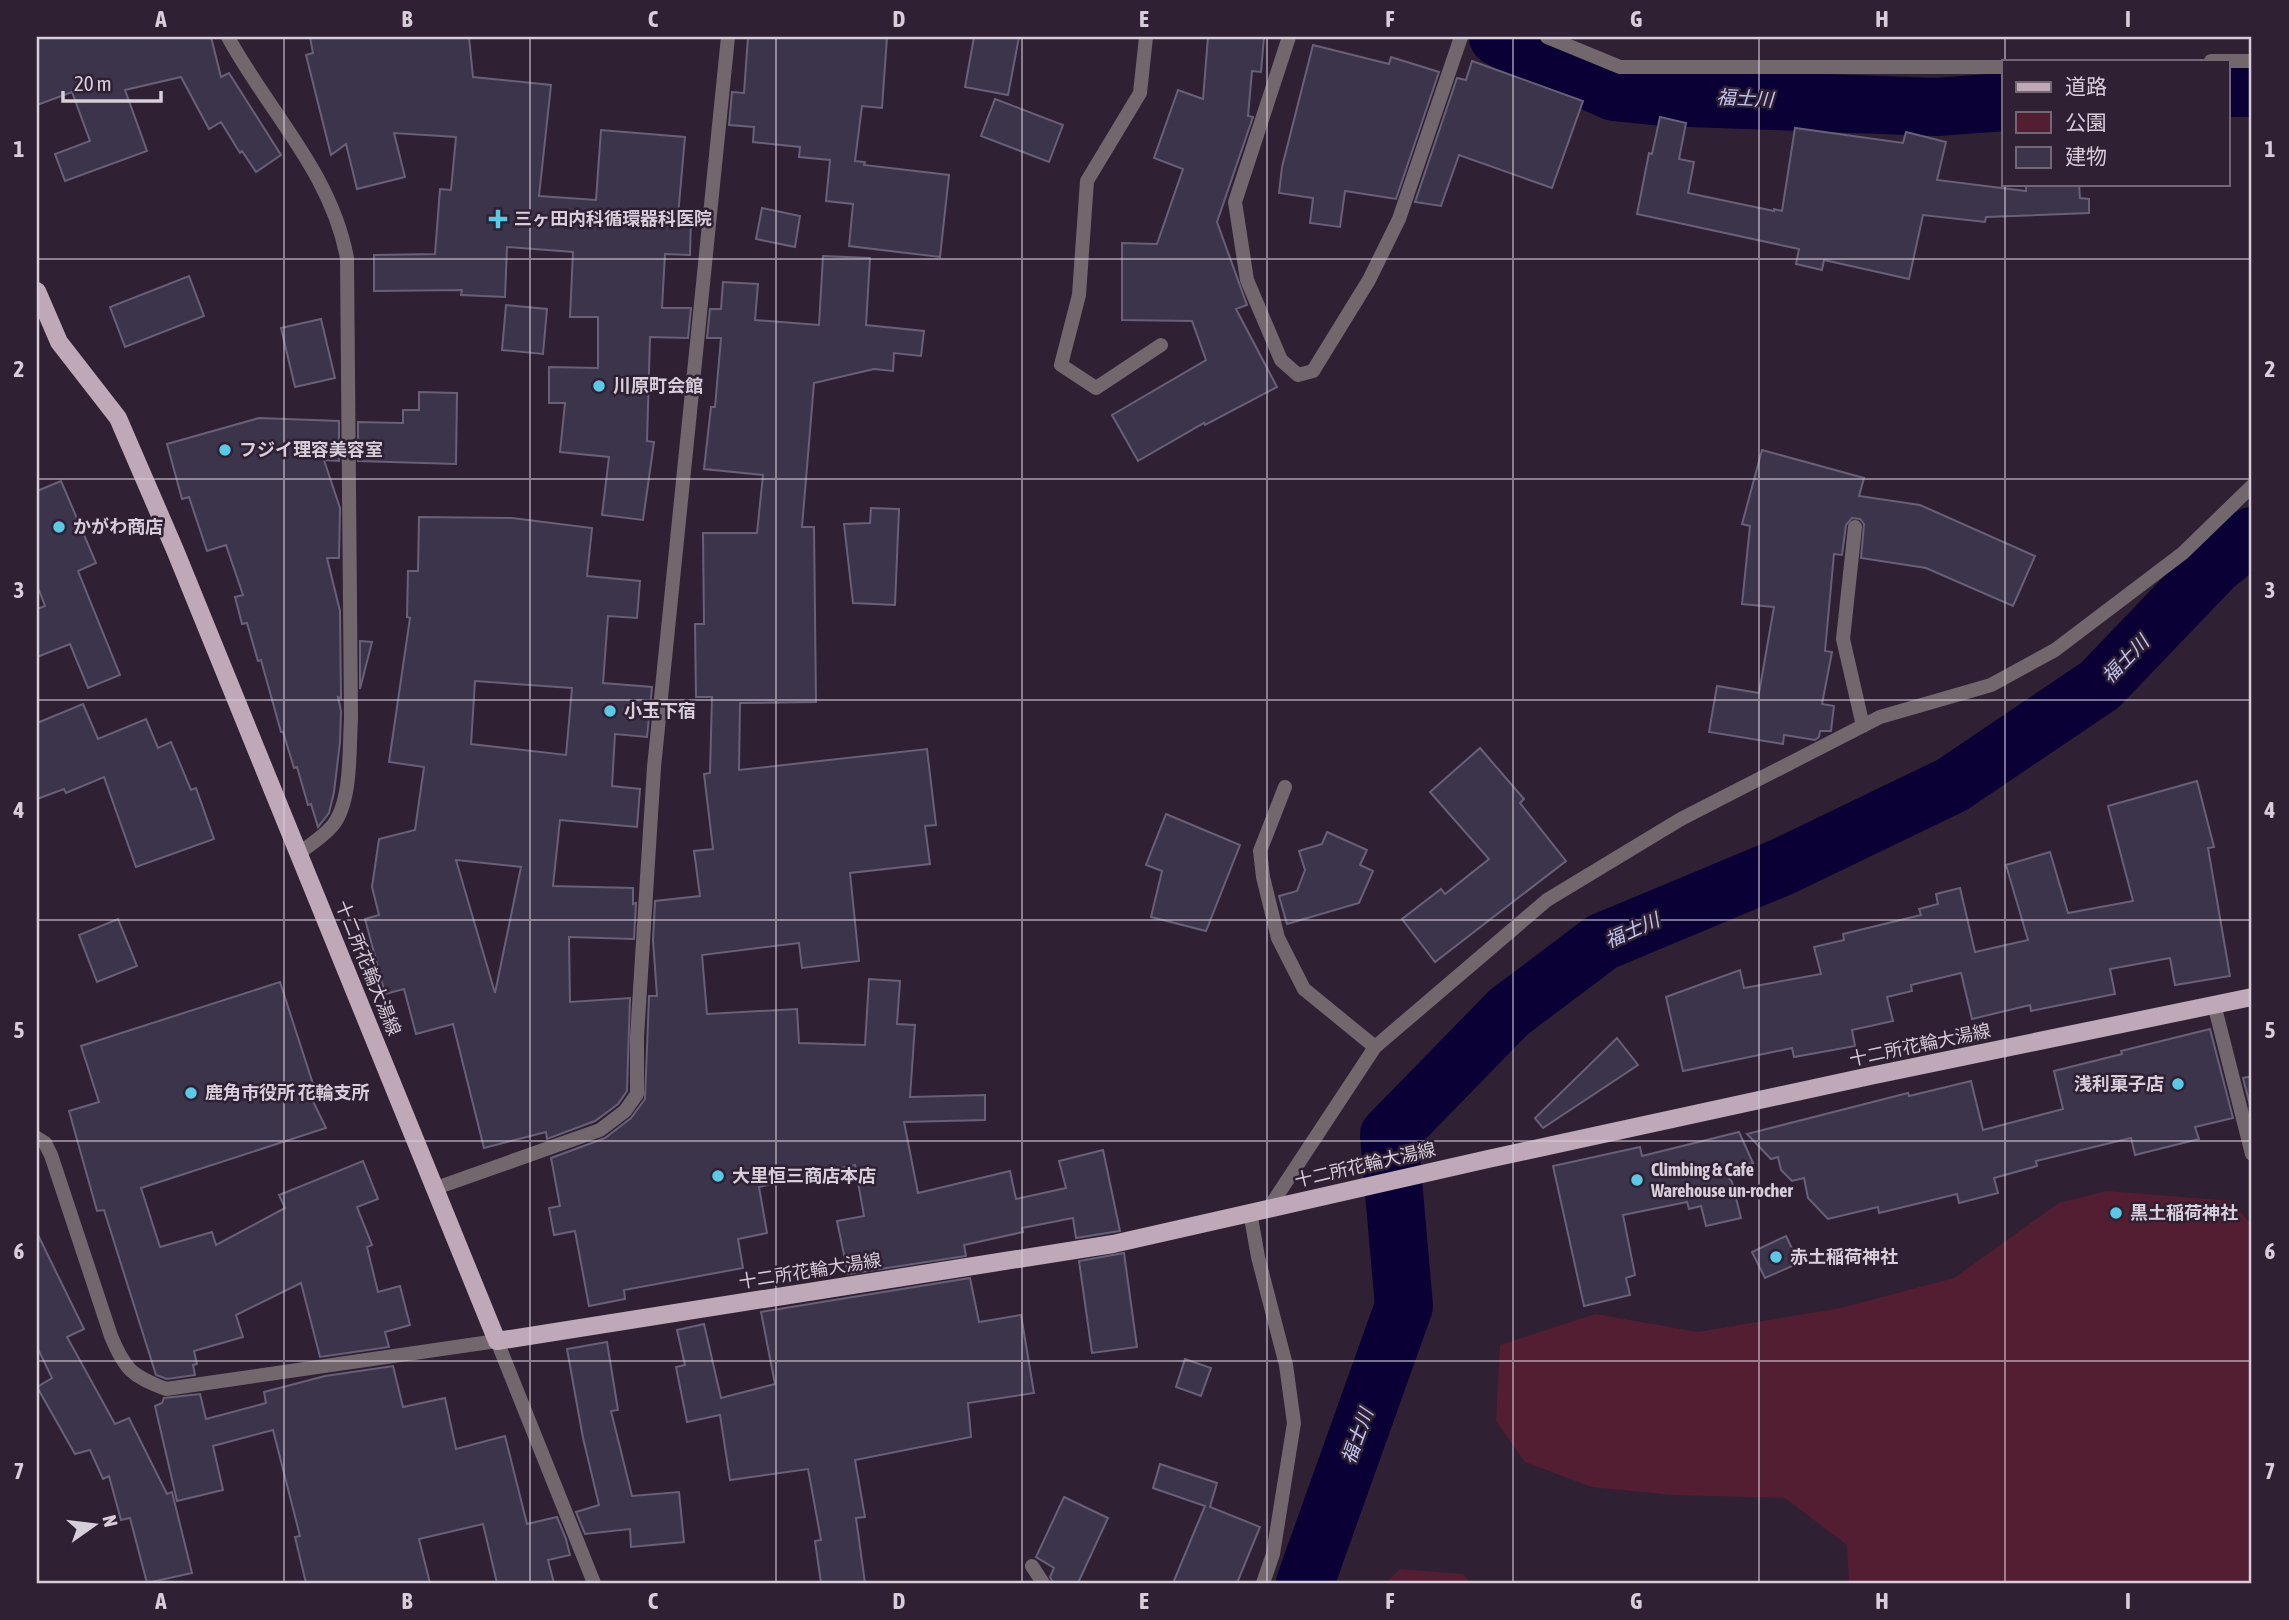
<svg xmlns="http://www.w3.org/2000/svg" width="2289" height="1620" font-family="'Asap Condensed','Noto Sans JP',sans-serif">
<rect width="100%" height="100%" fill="#2f2033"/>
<!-- green -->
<path fill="#541e32" d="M2107,1191L2232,1201L2252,1226V1583H1849L1847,1545L1785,1498L1672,1495L1592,1487L1525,1462L1496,1421L1500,1345L1595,1314L1698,1332L1841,1308L1954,1278L2059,1203Z
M1400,1569L1463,1574L1471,1583H1386Z"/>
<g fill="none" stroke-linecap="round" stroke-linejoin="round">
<!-- river -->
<path stroke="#0a0035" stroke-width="58" d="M1498,37L1554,65L1614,92L1662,97L1936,107L2004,102
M2228,88H2252
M1305,1583L1404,1306L1389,1135L1509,1012L1602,942L1784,866L1952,785L2100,685L2215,565L2252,536"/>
</g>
<!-- building -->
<path fill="#3c344b" stroke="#686078" stroke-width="2" fill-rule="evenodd" d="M37,37H211L221,77L229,73L281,155L256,172L242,151L240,153L221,122L209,129L181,77L125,90L147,151L65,181L55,154L90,141L72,92L37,105Z
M310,37H469L473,77L551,85L539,196L596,200L601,130L685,137L678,216L691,217L690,255L665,254L662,308H691L688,338L650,337L647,441L654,442L643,520L602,515L609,457L560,452L565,403H549V367L598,368V317H570L573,252L507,247L505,297L461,295L462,290L374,291V255L435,254L440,189L451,190L456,137L394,133L405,177L357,189L346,144L331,155L306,55L313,53Z
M748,37H887L882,108L862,106L855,161L865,162L864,165L949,175L940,257L849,246L853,204L826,201L830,160L799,157L800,147L753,142L754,127L729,125L732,92L744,93Z
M974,37H1019L1008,95L965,87Z
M1208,37H1264L1261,72L1252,71L1248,116L1253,117L1217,222L1247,305L1236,309L1277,387L1205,425L1204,423L1138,461L1112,415L1206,360L1192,321L1122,320V243L1157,244L1183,169L1154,158L1178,90L1203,99Z
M1313,45L1389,64L1391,57L1439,72L1396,199L1345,191L1340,227L1310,223L1313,198L1279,193L1282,167Z
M1472,61L1583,101L1552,188L1459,155L1441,206L1415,202L1457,78L1466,80Z
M995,99L1063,125L1049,162L981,136Z
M1660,117L1686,123L1679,159L1694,162L1688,193L1774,211V209L1782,211L1795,128L1903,143L1906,132L1946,142L1937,180L2026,191V184H2079L2080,198L2089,199V213L1986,217L1985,222L1923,215L1909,279L1824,260L1822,270L1796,264L1799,249L1637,214L1649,153L1652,154Z
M762,208L800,216L795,247L756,239Z
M823,256L870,258L866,325L924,331L921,356L894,353L893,371L874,369L814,383L802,527H814L816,702L740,703L739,770L927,749L936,825L925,826L930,864L850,873L859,961L802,968L799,943L702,955L707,1014L797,1009L799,1043L865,1045L869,979L900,981L897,1024L915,1025L910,1097L985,1095V1120L904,1122L918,1193L1010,1171L1016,1199L1066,1188L1059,1161L1103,1150L1120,1231L1076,1238L1073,1218L1022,1228L1023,1232L964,1245L966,1256L848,1274L837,1221L864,1216L855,1165L759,1187L767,1233L738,1239L743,1268L624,1290L625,1299L589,1306L575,1231L554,1235L549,1208L560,1206L551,1158L605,1138L631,1118L645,1099L649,996H657L653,940L655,901L700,896L694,851L713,849L704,774L710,773L712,697H696L695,624H704L703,533H757L763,475L704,469L711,407H715L721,338H707L710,309H721L723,282L758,284L755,320L819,325Z
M189,276L204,316L125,347L110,307Z
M506,305L547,309L543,354L502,350Z
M321,319L335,378L295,387L281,328Z
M419,392L457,393L456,464L358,461V422L403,423V410H419Z
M259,418L339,421V461L324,460L340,508L339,558H327L340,611L341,698L338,697L341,711L340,742L334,792L329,813L318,827L311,804L308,805L297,767L294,768L283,732H281L261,660L258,661L247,623L242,624L235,597L243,595L226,545L207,551L189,497L182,499L167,444Z
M1762,450L1864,478L1859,496L1920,505L2035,556L2013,606L1926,568L1861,558L1864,524L1860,519L1852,518L1846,525L1842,555L1834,554L1825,651L1832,652L1822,704L1834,706L1831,731H1820L1819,737L1815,740L1784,735L1783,744L1709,732L1717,686L1759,693L1774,607L1742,604L1750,526L1742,524Z
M61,481L96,563L78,571L120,675L88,688L70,644L37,657V609L45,606L37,585V491Z
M871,508L899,509L895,605L853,603L844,524L870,523Z
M419,517L512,518L592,528L587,576L640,581L637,618L608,616L603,683L652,687L647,737L615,734L612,786L640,789L637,827L560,820L553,886L633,888V904L636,903L634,939L569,937L570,1002L630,998L627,1091L618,1104L595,1121L547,1139L546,1132L484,1148L453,1024L416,1034L404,989L385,994L365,919L379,915L372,887L379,839L415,830L424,767L389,762L410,618L407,617L408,571H418ZM475,681L572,688L566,755L471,744ZM456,860L521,867L495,993Z
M360,641L372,642L360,689Z
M83,704L98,739L146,719L158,748L171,742L191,790L196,788L214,839L136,867L104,777L66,793L64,789L37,799V723Z
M1480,748L1524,799L1520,803L1566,861L1435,962L1402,919L1441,889L1445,894L1489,859L1430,792Z
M2197,781L2214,847L2208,848L2230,976L2175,985L2170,958L2110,969L2115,994L2031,1011L2030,1005L1972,1019L1961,973L1911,985L1912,991L1887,997L1893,1021L1852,1030L1855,1046L1794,1057L1792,1048L1683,1071L1666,997L1740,970L1744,988L1821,974L1814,947L1844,940L1843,934L1921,915L1919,909L1938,904L1936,894L1960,888L1975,952L2028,940L2006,865L2050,852L2068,913L2133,901L2108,806Z
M1166,814L1240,845L1206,931L1151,917L1162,871L1146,865Z
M1327,832L1367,850L1360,865L1373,871L1359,903L1287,924L1279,896L1297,891L1305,870L1299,851L1322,844Z
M118,919L137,966L97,982L79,935Z
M280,982L313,1084L306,1087L326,1128L141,1188L160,1247L212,1232L216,1245L285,1208L279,1195L363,1161L378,1199L357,1207L372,1245L367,1247L378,1292L400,1286L410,1325L385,1332L389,1347L320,1357L301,1283L236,1315L243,1337L194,1351L197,1364L193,1365L195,1375L167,1379L156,1375L104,1210L97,1211L69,1111L99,1102L81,1046Z
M2210,1029L2233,1118L2195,1127L2199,1139L2135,1155L2131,1138L2036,1161L2037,1166L1994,1178L1998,1193L1959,1203L1957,1194L1879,1213L1878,1207L1828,1219L1808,1198L1804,1178L1792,1181L1781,1170L1778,1157L1771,1159L1747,1134L1908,1093L1909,1096L1971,1081L1983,1130L2063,1109L2054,1071L2122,1054L2121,1051Z
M1617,1038L1638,1065L1543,1128L1535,1118Z
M2252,1076V1113L2243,1078Z
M1739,1132L1753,1163L1722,1169L1732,1182L1741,1218L1706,1226L1701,1206L1689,1209L1687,1202L1623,1215L1635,1275L1626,1278L1630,1295L1584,1306L1553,1166L1640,1147L1642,1156Z
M37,1233L84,1329L67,1337L115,1424L129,1418L167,1494L172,1492L192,1573L147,1583L130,1518L121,1520L109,1476L103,1479L90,1450L75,1454L37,1387L52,1378L37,1347Z
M1786,1236L1799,1263L1765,1278L1752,1252Z
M1124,1253L1137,1347L1092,1353L1079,1261Z
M970,1278L979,1322L1021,1315L1034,1393L968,1403L971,1437L855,1460L865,1517L856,1518L865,1583H821L815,1541L821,1540L808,1469L730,1480L720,1415L687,1422L676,1367L685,1365L677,1330L704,1324L721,1398L775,1384L761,1312Z
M607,1342L618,1410L611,1411L632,1496L679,1492L684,1542L631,1547L630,1529L585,1534L576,1512L599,1505L583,1438L567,1349Z
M1185,1359L1211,1368L1201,1396L1176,1387Z
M393,1366L403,1407L445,1398L456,1449L505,1436L527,1524L557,1517L566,1539L570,1555L548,1560L554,1583H497L483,1524L419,1539L430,1583H306L295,1537L300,1536L273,1430L213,1446L223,1490L177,1501L155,1406L162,1403L164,1398L200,1394L206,1419L266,1403L264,1392L325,1376Z
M1160,1464L1217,1483L1210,1507L1260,1527L1237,1583H1173L1205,1506L1153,1488Z
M1064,1497L1108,1518L1078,1583H1053L1050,1577L1054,1568L1036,1557Z"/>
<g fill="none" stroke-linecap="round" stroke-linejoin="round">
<!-- street -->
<path stroke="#73676e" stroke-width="14" d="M228,37C268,111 331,172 347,258L351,719C349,749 352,801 333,825C324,836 310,845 299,853
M1146,37L1140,93L1087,181L1079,295L1061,365L1096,388L1161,345
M1289,37L1235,202L1247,280L1281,360L1298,375L1313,371L1369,280L1399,219L1461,37
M1547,37L1620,67H2004
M2211,61H2252
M1855,527L1843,639L1863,726
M1285,787L1260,851L1263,877L1278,938L1304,989L1375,1047
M2214,1004L2252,1154
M37,1138L45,1143L51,1155L111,1336C125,1370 132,1376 166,1389L497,1341L594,1583
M436,1188L600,1130L625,1111L637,1094V1037L654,767L728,37
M1269,1208L1375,1047L1547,900L1681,819L1880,717L1991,685L2055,650L2183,553L2252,486
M1250,1212L1258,1257L1286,1365L1294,1423L1273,1554L1263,1583
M1032,1566L1043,1583"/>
<!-- primary -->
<path stroke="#bfa8b7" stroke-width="18" d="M37,291L59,342L118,418L175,550L497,1341L1113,1244L1488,1159L1870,1076L2252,997"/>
</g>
<!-- grid -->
<path fill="none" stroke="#d8ceda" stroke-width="2" stroke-opacity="0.55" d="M284,37V1583M530,37V1583M776,37V1583M1022,37V1583M1267,37V1583M1513,37V1583M1759,37V1583M2005,37V61M2005,184V1583M37,259H2252M37,479H2252M37,700H2252M37,920H2252M37,1141H2252M37,1361H2252"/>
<!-- markers -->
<g fill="#5bc8e6" stroke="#2f2033" stroke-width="2.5">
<path d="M494.5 208.5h7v7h7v7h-7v7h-7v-7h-7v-7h7z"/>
<circle cx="599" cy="386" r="7"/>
<circle cx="225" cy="450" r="7"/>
<circle cx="59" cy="527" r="7"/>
<circle cx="610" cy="711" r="7"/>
<circle cx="2178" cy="1084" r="7"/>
<circle cx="191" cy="1093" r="7"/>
<circle cx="718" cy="1176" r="7"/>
<circle cx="1637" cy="1180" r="7"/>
<circle cx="2116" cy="1213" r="7"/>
<circle cx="1776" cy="1257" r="7"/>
</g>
<g text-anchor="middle" stroke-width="5" stroke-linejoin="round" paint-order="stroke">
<!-- poi labels -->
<g font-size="18" font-weight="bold" fill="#d8ceda" stroke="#2f2033" text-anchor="start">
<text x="514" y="225">三ヶ田内科循環器科医院</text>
<text x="613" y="392">川原町会館</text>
<text x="239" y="456">フジイ理容美容室</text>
<text x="73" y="533">かがわ商店</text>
<text x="624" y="717">小玉下宿</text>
<text x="2164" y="1090" text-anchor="end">浅利菓子店</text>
<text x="205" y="1099">鹿角市役所 花輪支所</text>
<text x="1651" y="1176">Climbing &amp; Cafe<tspan x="1651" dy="21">Warehouse un-rocher</tspan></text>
<text x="732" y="1182">大里恒三商店本店</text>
<text x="2130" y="1219">黒土稲荷神社</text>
<text x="1790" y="1263">赤土稲荷神社</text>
</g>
<!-- street labels -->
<g font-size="18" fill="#d8ceda" stroke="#2f2033">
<text transform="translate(368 968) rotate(68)" y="6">十二所花輪大湯線</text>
<text transform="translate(1920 1045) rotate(-12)" y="6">十二所花輪大湯線</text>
<text transform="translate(1365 1165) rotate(-13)" y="6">十二所花輪大湯線</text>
<text transform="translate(810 1271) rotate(-9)" y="6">十二所花輪大湯線</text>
</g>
<!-- water labels -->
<g font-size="19" font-style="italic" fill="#c1c7f3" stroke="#2f2033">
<text transform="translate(1745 98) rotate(3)" y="7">福士川</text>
<text transform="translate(2125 659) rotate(-46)" y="7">福士川</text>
<text transform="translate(1632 930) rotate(-24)" y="7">福士川</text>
<text transform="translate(1357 1436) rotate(-70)" y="7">福士川</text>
</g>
</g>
<!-- border -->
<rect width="2289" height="1620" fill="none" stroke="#2f2033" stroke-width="77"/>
<!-- legend -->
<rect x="2002" y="60" width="228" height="126" fill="#2f2033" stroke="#736676" stroke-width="2"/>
<rect x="2016" y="82" width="35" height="10" fill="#bfa8b7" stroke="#736676" stroke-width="2"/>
<text x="2065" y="94" font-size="21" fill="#d8ceda">道路</text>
<rect x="2016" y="112" width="35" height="21" fill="#541e32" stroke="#736676" stroke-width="2"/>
<text x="2065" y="130" font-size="21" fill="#d8ceda">公園</text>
<rect x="2016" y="147" width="35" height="21" fill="#3c344b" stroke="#736676" stroke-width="2"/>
<text x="2065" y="164" font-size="21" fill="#d8ceda">建物</text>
<!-- north arrow -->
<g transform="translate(94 1525) rotate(76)" stroke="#2f2033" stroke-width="5" paint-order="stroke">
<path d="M0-5L12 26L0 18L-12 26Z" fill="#d8ceda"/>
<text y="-10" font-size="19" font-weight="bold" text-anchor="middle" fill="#d8ceda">N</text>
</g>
<!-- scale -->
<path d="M63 91v10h98v-10" fill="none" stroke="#d8ceda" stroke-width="3.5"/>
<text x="74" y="91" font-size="21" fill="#d8ceda" stroke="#2f2033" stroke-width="5" paint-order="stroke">20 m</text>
<rect x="38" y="38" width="2212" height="1544" fill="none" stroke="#d8ceda" stroke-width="2.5"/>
<g font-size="23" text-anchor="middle" font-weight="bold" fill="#d8ceda">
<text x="161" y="27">A</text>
<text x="407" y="27">B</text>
<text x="653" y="27">C</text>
<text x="899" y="27">D</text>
<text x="1144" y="27">E</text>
<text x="1390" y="27">F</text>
<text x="1636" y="27">G</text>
<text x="1882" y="27">H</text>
<text x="2128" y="27">I</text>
<text x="19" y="157">1</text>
<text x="2270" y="157">1</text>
<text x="19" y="377">2</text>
<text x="2270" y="377">2</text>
<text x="19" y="598">3</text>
<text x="2270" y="598">3</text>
<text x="19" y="818">4</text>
<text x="2270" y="818">4</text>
<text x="19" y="1038">5</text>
<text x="2270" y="1038">5</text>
<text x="19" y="1259">6</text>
<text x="2270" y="1259">6</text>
<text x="19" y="1479">7</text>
<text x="2270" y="1479">7</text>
<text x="161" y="1609">A</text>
<text x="407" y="1609">B</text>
<text x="653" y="1609">C</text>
<text x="899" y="1609">D</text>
<text x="1144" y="1609">E</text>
<text x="1390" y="1609">F</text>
<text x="1636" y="1609">G</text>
<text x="1882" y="1609">H</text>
<text x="2128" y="1609">I</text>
</g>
</svg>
